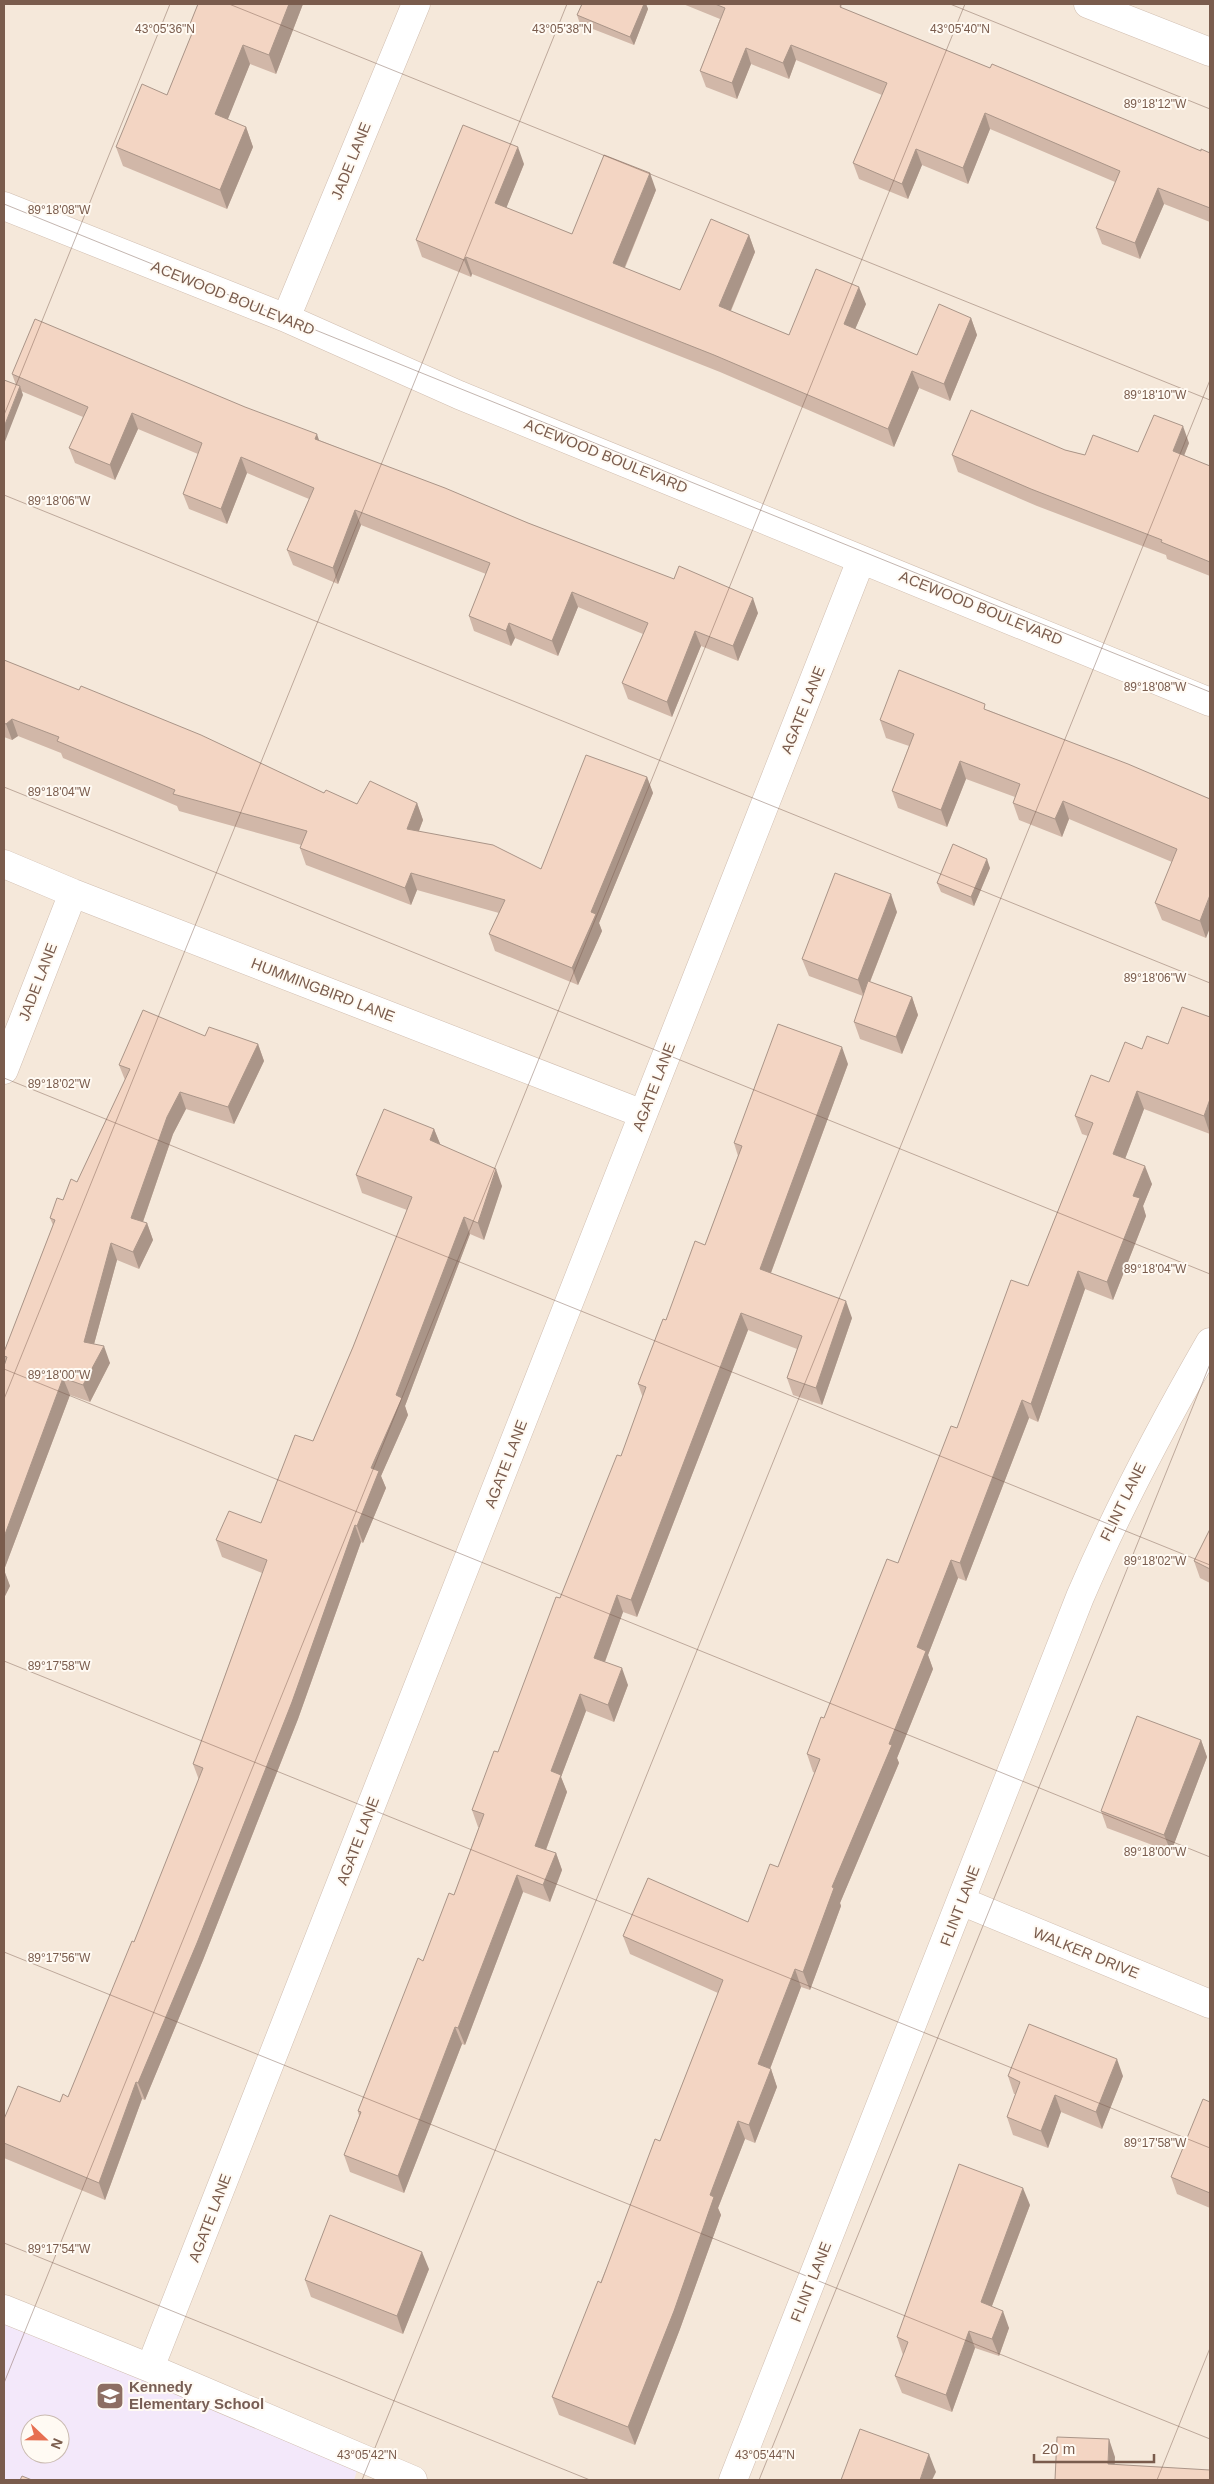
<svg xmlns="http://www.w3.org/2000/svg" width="1214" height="2484" font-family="Helvetica,sans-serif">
<rect width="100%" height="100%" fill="#fdf6ec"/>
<!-- residential -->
<path fill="#f5e8da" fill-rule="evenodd" d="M4,4H1210V2480H4ZM30,2424H60V2454H30Z"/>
<!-- education -->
<path fill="#f3e8fa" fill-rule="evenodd" d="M4,2307L361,2458L354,2480H4ZM30,2424H60V2454H30Z"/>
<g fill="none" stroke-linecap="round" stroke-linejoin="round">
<defs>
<path id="minor" d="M1088,4L1210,52
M4,206L286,318L459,395L1210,702
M286,318L416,4
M4,864L73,893L643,1114
M4,1070L73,893
M961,1901L1210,2004
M4,2309L150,2368L413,2480
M150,2368L861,560
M733,2480L1080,1597C1119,1506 1161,1427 1210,1342"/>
</defs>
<!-- minor casing -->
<use href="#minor" stroke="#d1beb0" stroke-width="29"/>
<!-- minor -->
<use href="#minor" stroke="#fff" stroke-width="28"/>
</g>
<!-- wall -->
<path fill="#d1b7a8" d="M198,4H303L276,74L250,64L227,120L246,127L253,147L227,209L123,166L116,147L167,95L193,31L190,24Z
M582,4H646L648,9L634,45L580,24L577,15Z
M683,4H837L841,5L842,8L990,68L1201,151L1210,153V222L1164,204L1140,259L1102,244L1096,228L1115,182L990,129L968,184L922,165L908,199L859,179L853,163L882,95L796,60L789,79L751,64L737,99L706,87L700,71L720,19Z
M524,164L506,208L572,234L656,190L625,268L680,290L749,235L755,252L731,311L789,335L866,304L855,329L917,355L971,318L977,335L950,401L919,388L894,447L720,372L472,274L471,277L422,257L416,240Z
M12,374L319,440L528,523L758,613L738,661L701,646L672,717L628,699L622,683L643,634L578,607L558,656L515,638L511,646L474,631L469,616L486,574L361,525L338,584L293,565L287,550L309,499L247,473L227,524L189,509L183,494L198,454L138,429L115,480L75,463L69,448L83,417L21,391L23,395L16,385Z
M1189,443L1184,456L1210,466V576L1167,559L1166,555L1037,506L958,472L952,455L1065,450L1085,455L1138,452Z
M4,660L324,793L357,804L417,803L423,820L419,831L541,869L647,777L653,793L599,923L602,931L578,985L495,951L489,934L499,913L417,890L411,905L306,865L300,848L301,845L179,811L177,806L63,758L61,753L18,736L12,740L4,737Z
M988,710L1210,799L1206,938L1162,920L1155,903L1172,862L1069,819L1062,837L1019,820L1013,803L1015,797L966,779L947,827L898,808L892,791L909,746L886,738L880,720Z
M990,868L974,906L941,892L937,883Z
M897,912L870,982L912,997L918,1015L902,1054L860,1039L854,1022L863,996L809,976L802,959Z
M1210,1017V1134L1144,1109L1125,1159L1152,1184L1143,1206L1146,1216L1113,1300L1085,1289L1038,1422L1029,1418L966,1581L958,1578L928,1655L933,1669L897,1758L899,1763L840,1903L841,1906L810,1990L801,1987L770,2069H771L777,2087L755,2143L745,2139L718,2208L721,2215L680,2329L635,2445L559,2415L552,2397L660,2141L718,1993L630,1954L623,1936L748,1922L778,1867L815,1773L813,1772L807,1754L898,1563L957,1428L1028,1286L1088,1136L1082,1134L1075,1116L1142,1049L1168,1044Z
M205,1036L258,1044L264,1061L234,1124L186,1109L173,1134L143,1222L147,1223L153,1240L139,1269L117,1260L94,1344L110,1363L90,1402L70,1395L4,1570L10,1586L4,1598V1366L5,1363L4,1359V1352L53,1225L50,1218L63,1200L77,1182L125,1080L119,1065Z
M848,1064L771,1273L852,1318L822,1405L793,1395L787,1378L797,1349L748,1330L637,1617L623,1612L605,1662L628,1685L614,1722L586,1711L561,1777L567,1792L546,1850L556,1853L562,1870L550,1902L523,1892L465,2045L462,2044L404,2193L350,2172L344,2155L359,2116L358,2111L423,1961L454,1895L479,1827H478L472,1810L498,1752L560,1598L621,1456L643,1398L638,1384L666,1320L705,1245L738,1156L734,1143Z
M434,1129L440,1144L502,1186L484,1240L470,1234L405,1406L408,1415L381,1476L386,1488L363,1543L361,1542L298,1719L203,1960L145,2100L142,2099L105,2200L4,2158V2119L60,2102L68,2097L134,1942L199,1780L193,1764L262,1573L222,1557L216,1540L261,1523L313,1441L353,1347L407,1210L362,1193L356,1175Z
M1210,1529V1583L1200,1578L1194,1561Z
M1201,1740L1207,1757L1171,1852L1107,1828L1101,1811Z
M1008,2076H1123L1102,2129L1061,2112L1048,2148L1013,2135L1007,2117L1016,2094H1014Z
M1210,2102V2208L1177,2194L1171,2177Z
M1030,2205L992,2306L1009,2328L999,2356L975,2348L952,2412L902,2393L895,2376L903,2355L897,2337Z
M429,2269L403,2334L311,2297L305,2280Z"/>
<!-- shaded-wall -->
<path fill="#aa9588" d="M289,4H303L276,74L269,55Z
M644,4H646L648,9L634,45L630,37Z
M243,45L250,64L222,134L215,114Z
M791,45L796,60L789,79L783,63Z
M746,48L751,64L737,99L732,83Z
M985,113L990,129L968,184L963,168Z
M246,127L253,147L227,209L220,190Z
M518,147L524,164L501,221L495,203Z
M916,149L922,165L908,199L902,184Z
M650,173L656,190L619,281L613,263Z
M1158,188L1164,204L1140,259L1135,243Z
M749,235L755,252L725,324L719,306Z
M466,257L472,274L471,277L464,260Z
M859,287L866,304L850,341L844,324Z
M971,318L977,335L950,401L944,384Z
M912,371L919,388L894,447L888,429Z
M20,386L23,395L4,444V427Z
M132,413L138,429L115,480L110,465Z
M1183,426L1189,443L1179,468L1173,451Z
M317,434L322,449L315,439Z
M241,457L247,473L227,524L221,509Z
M355,510L361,525L338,584L333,568Z
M572,592L578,607L558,656L552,641Z
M753,598L758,613L738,661L733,646Z
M509,623L515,638L511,646L506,631Z
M695,631L701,646L672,717L667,702Z
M12,719L18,736L12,740L6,724Z
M960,761L966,779L947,827L941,810Z
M647,777L653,793L599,923L602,931L578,985L572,968L591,912Z
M1063,801L1069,819L1062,837L1055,819Z
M417,803L423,820L413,846L407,829Z
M987,859L990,868L974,906L971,897Z
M411,873L417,890L411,905L405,888Z
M891,894L897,912L864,997L858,980Z
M1210,895V928L1206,938L1200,921Z
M912,997L918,1015L902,1054L896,1037Z
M258,1044L264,1061L234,1124L228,1107Z
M842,1047L848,1064L766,1286L760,1269Z
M1137,1091L1144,1109L1120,1172L1113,1154Z
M180,1092L186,1109L173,1134L138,1236L131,1218L167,1117Z
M1210,1099V1134L1204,1116Z
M434,1129L441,1146L430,1140Z
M1145,1166L1152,1184L1143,1206L1146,1216L1113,1300L1107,1282L1133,1196Z
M496,1169L502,1186L484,1240L478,1223Z
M464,1217L470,1234L405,1406L408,1415L381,1476L386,1488L363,1543L357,1526L371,1468L396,1395Z
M147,1223L153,1240L139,1269L133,1252Z
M111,1243L117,1260L90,1359L84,1342Z
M1078,1271L1085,1289L1038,1422L1031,1404Z
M846,1301L852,1318L822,1405L816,1388Z
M741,1313L748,1330L637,1617L631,1600Z
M104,1346L110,1363L90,1402L83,1385Z
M63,1378L70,1395L4,1570L10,1586L4,1598V1537Z
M1022,1400L1029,1418L966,1581L960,1563Z
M355,1525L361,1542L298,1719L203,1960L145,2100L138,2083Z
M951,1560L958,1578L928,1655L933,1669L897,1758L899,1763L840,1903L841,1906L810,1990L803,1972L832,1887L889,1744L917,1647Z
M617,1595L623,1612L600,1675L594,1658Z
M622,1668L628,1685L614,1722L608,1705Z
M580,1694L586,1711L561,1777L567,1792L541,1863L535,1846L551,1771Z
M1201,1740L1207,1757L1171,1852L1164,1835Z
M556,1853L562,1870L550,1902L543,1885Z
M517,1875L523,1892L465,2045L458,2028Z
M795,1969L801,1987L765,2082L758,2064Z
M455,2027L462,2044L404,2193L398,2176Z
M1117,2059L1123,2076L1102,2129L1096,2112Z
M771,2069L777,2087L755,2143L749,2125Z
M136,2082L142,2099L105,2200L99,2183Z
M1055,2095L1061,2112L1048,2148L1041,2131Z
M738,2121L745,2139L718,2208L721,2215L680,2329L635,2445L628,2427L710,2195Z
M1023,2188L1030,2205L987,2319L981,2302Z
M422,2252L429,2269L403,2334L397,2316Z
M1003,2311L1009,2328L999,2356L992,2339Z
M969,2331L975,2348L952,2412L946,2395Z
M1109,2439L1115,2457L1114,2480L1108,2464Z
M929,2454L936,2472L932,2480H920Z"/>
<!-- building -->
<path fill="#f3d5c3" stroke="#aa9588" d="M198,4H289L269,55L243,45L215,114L246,127L220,190L116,147L142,84L167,95L195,26L190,24Z
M582,4H644L630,37L577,15Z
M715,4H837L841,5L840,7L990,68L992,64L1201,151V149L1210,153V208L1158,188L1135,243L1096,228L1120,171L985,113L963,168L916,149L902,184L853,163L887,83L791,45L783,63L746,48L732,83L700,71L725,8Z
M463,125L518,147L495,203L572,234L604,155L650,173L613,263L680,290L711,219L749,235L719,306L789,335L816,269L859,287L844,324L917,355L939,304L971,318L944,384L912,371L888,429L714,355L466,257L464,260L416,240Z
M35,319L245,407L317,434L315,439L445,488L528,523L674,579L679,566L753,598L733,646L695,631L667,702L622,683L648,623L572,592L552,641L509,623L506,631L469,616L490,563L355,510L333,568L287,550L314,488L241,457L221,509L183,494L202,443L132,413L110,465L69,448L88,407L12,374Z
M4,380L20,386L4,427Z
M971,410L1065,450L1085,455L1093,435L1138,452L1154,415L1183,426L1173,451L1210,466V562L1161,542L1162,540L1031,489L952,455Z
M4,660L79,690L81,686L201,735L324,793L326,790L357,804L370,781L417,803L407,829L493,845L541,869L586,755L647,777L591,912L596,914L572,968L489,934L505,900L411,873L405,888L300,848L307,831L173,794L175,790L57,741L59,737L12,719L6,724L4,723Z
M899,670L985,704L984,709L1128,764L1210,799V895L1200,921L1155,903L1177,849L1063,801L1055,819L1013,803L1020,784L960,761L941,810L892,791L914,734L880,720Z
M953,844L987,859L971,897L937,883Z
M835,873L891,894L858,980L802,959Z
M868,981L912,997L896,1037L854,1022Z
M1182,1007L1210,1017V1099L1204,1116L1137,1091L1113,1154L1145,1166L1133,1196L1140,1198L1107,1282L1078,1271L1031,1404L1022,1400L960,1563L951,1560L917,1647L926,1651L889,1744L892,1745L832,1887L834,1888L803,1972L795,1969L758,2064L771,2069L749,2125L738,2121L710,2195L714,2197L674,2311L628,2427L552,2397L598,2281L601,2283L655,2139L660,2141L723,1980L623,1936L648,1878L748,1922L770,1864L778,1867L820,1759L807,1754L821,1717L824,1718L887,1559L898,1563L951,1426L957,1428L1011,1280L1028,1286L1093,1123L1075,1116L1091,1075L1109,1082L1125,1042L1142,1049L1147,1036L1168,1044Z
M143,1010L205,1036L209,1027L258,1044L228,1107L180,1092L167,1117L131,1218L147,1223L133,1252L111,1243L84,1342L104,1346L83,1385L63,1378L4,1537V1366L7,1357L4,1356V1352L55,1220L50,1218L57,1198L63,1200L71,1179L77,1182L130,1069L119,1065Z
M778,1024L842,1047L760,1269L846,1301L816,1388L787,1378L802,1336L741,1313L631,1600L617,1595L594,1658L622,1668L608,1705L580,1694L551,1771L561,1775L535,1846L556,1853L543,1885L517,1875L458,2028L455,2027L398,2176L344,2155L361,2112L358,2111L418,1958L423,1961L449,1893L454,1895L484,1814L472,1810L494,1751L498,1752L556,1597L560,1598L617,1455L621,1456L646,1387L638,1384L663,1319L666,1320L695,1241L705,1245L742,1146L734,1143Z
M384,1109L434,1129L430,1140L496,1169L478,1223L464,1217L396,1395L402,1398L371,1468L379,1471L357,1526L355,1525L292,1702L197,1943L138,2083L136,2082L99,2183L4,2143V2119L18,2086L60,2102L63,2094L68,2097L132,1941L134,1942L203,1768L193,1764L267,1560L216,1540L229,1511L261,1523L295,1435L313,1441L353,1347L412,1197L356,1175Z
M1210,1529V1569L1194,1561Z
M1137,1716L1201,1740L1164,1835L1101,1811Z
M1029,2024L1117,2059L1096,2112L1055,2095L1041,2131L1007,2117L1020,2082L1008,2076Z
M1203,2099L1210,2102V2193L1171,2177Z
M959,2164L1023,2188L981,2302L1003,2311L992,2339L969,2331L946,2395L895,2376L908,2342L897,2337Z
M330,2215L422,2252L397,2316L305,2280Z
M860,2429L929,2454L920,2480H841Z
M1057,2437L1109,2439L1108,2464L1210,2470V2480H1055Z
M22,2476L32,2480H20Z"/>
<!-- ticks -->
<path fill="none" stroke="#7a5c4d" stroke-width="1" stroke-opacity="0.45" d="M229,4L1210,400M950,4L1210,109M4,204L1210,692M4,415L170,4M4,495L1210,983M4,787L1210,1274M4,1078L1210,1565M4,1369L1210,1857M4,1399L567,4M4,1661L1210,2148M4,1952L1210,2439M4,2243L590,2480M4,2383L965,4M362,2480L1210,380M759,2480L1210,1364M1157,2480L1210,2348"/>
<!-- icons -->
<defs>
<symbol id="school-square" viewBox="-11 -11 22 22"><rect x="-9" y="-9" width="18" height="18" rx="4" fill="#8d6e63" stroke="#fffaf3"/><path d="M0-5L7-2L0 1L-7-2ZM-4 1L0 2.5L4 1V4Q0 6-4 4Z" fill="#fff"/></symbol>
</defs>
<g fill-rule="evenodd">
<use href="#school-square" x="94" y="2380" width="32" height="32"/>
</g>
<g text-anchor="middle" stroke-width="4" stroke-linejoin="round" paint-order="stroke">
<!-- street labels -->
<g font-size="15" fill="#7a5c4d" stroke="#fffaf3">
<text transform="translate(351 161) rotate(-68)" y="5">JADE LANE</text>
<text transform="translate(233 298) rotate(22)" y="5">ACEWOOD BOULEVARD</text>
<text transform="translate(606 456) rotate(22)" y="5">ACEWOOD BOULEVARD</text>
<text transform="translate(981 608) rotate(22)" y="5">ACEWOOD BOULEVARD</text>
<text transform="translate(803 710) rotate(-68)" y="5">AGATE LANE</text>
<text transform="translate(38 982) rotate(-69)" y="5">JADE LANE</text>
<text transform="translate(323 990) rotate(21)" y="5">HUMMINGBIRD LANE</text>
<text transform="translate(654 1087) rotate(-69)" y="5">AGATE LANE</text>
<text transform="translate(506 1464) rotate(-69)" y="5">AGATE LANE</text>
<text transform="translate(1123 1502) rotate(-64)" y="5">FLINT LANE</text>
<text transform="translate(358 1841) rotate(-69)" y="5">AGATE LANE</text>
<text transform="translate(960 1906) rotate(-69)" y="5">FLINT LANE</text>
<text transform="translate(1086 1953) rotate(22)" y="5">WALKER DRIVE</text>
<text transform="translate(210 2218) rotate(-69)" y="5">AGATE LANE</text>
<text transform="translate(811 2282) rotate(-68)" y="5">FLINT LANE</text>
</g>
<!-- education labels -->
<g font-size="15" font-weight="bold" fill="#785e54" stroke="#fffaf3" text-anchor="start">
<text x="129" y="2392">Kennedy<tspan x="129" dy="17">Elementary School</tspan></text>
</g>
</g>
<g font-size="12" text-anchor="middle" fill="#7a5c4d" stroke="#fffaf3" stroke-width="4" stroke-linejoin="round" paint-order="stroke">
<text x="165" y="33">43°05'36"N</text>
<text x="960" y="33">43°05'40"N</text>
<text x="562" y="33">43°05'38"N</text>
<text x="1155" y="108">89°18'12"W</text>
<text x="59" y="214">89°18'08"W</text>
<text x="1155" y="399">89°18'10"W</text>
<text x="59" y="505">89°18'06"W</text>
<text x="1155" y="691">89°18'08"W</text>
<text x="59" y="796">89°18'04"W</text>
<text x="1155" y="982">89°18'06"W</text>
<text x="59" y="1088">89°18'02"W</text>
<text x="1155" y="1273">89°18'04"W</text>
<text x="59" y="1379">89°18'00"W</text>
<text x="1155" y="1565">89°18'02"W</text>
<text x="59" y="1670">89°17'58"W</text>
<text x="1155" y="1856">89°18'00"W</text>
<text x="59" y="1962">89°17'56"W</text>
<text x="1155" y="2147">89°17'58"W</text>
<text x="59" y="2253">89°17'54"W</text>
<text x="367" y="2459">43°05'42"N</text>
<text x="765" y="2459">43°05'44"N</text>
</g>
<!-- border -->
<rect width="1214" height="2484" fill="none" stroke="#7a5c4d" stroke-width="10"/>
<!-- north arrow -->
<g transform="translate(45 2439) rotate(112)"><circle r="24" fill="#fffaf3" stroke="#cabbb1"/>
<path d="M0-4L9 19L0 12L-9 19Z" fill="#e76f51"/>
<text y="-8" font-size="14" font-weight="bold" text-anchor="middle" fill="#7a5c4d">N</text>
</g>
<!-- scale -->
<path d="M1034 2454v8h120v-8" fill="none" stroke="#7a5c4d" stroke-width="2.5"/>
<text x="1042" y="2454" font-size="15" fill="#7a5c4d" stroke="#fffaf3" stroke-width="4" paint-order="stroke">20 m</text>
</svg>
